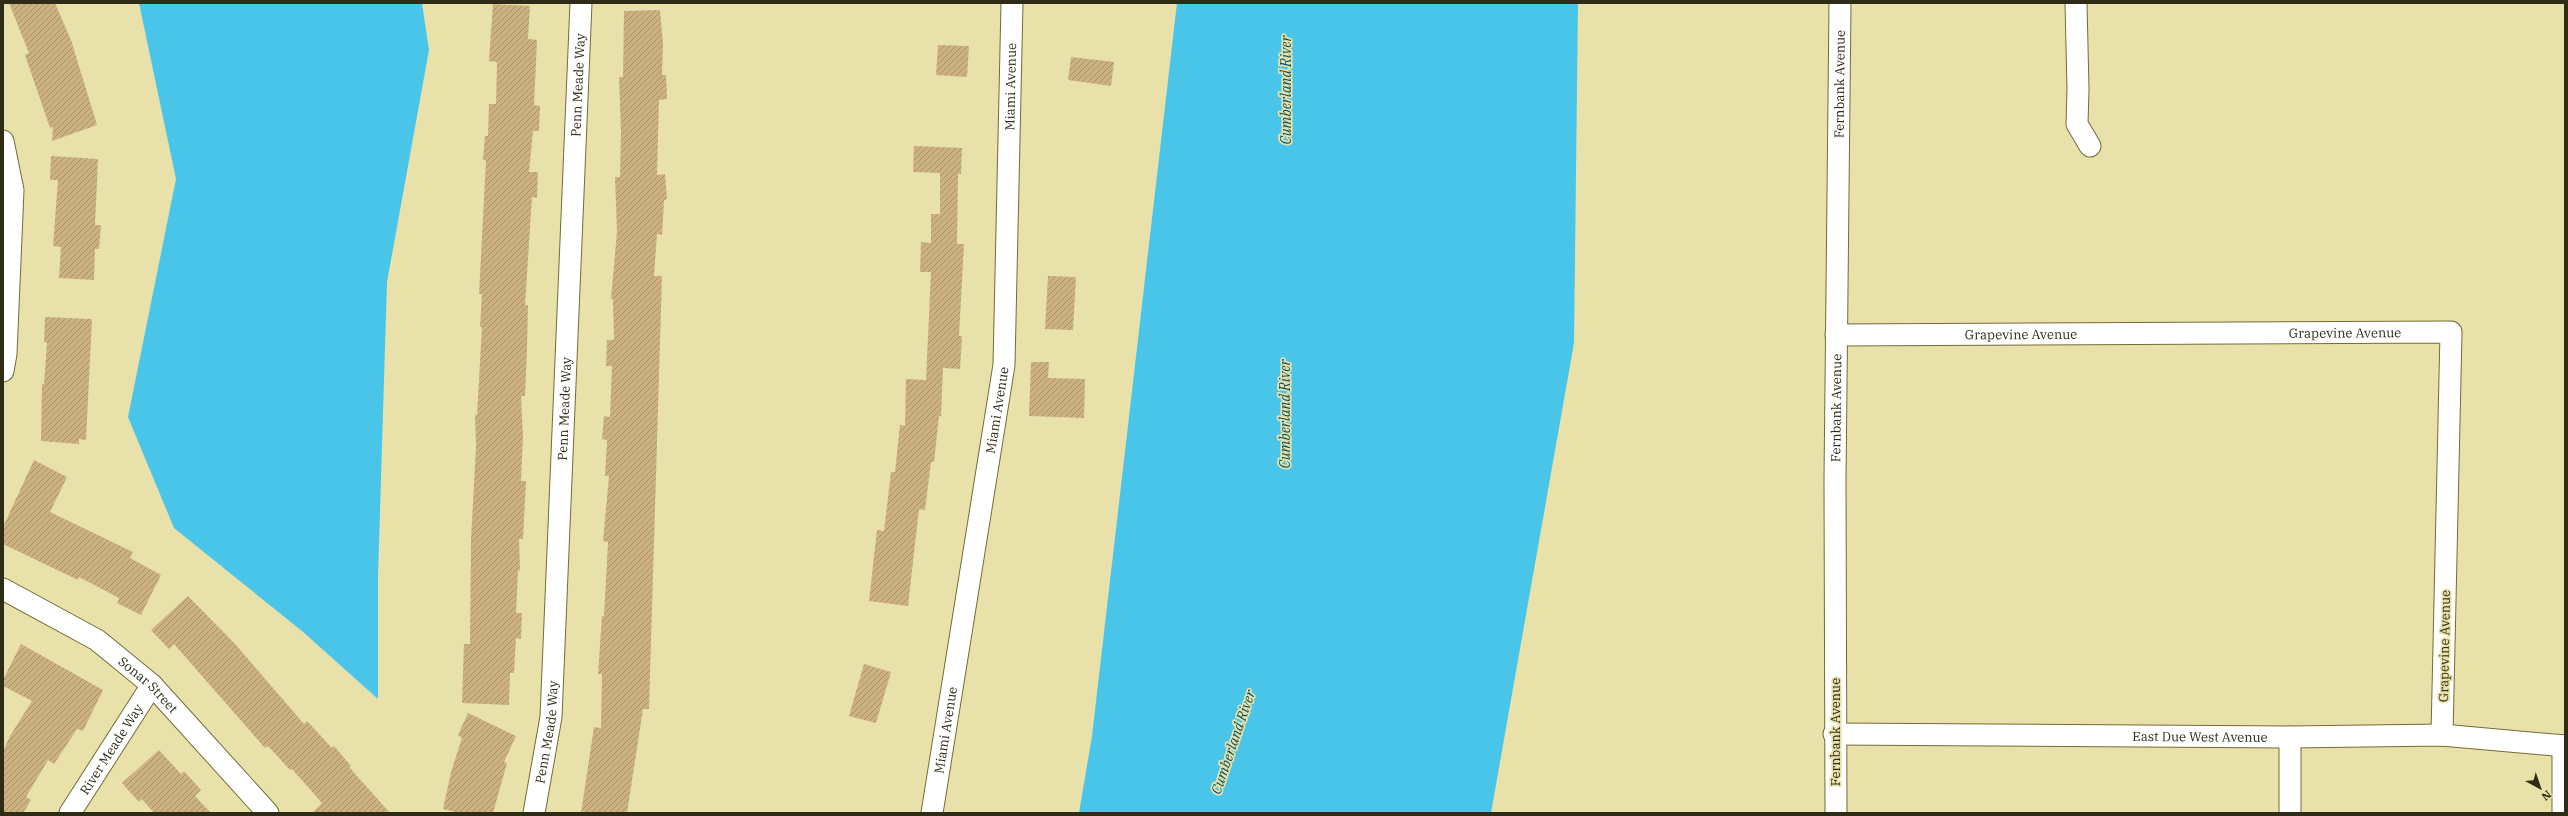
<svg xmlns="http://www.w3.org/2000/svg" width="2568" height="816" font-family="'IBM Plex Serif',serif">
<defs>
<pattern id="building-hatch" width="6" height="6" patternUnits="userSpaceOnUse"><rect width="6" height="6" fill="#cdb281"/><path d="M-1 1l2-2M0 6l6-6M5 7l2-2" fill="none" stroke="#a79169"/></pattern>
</defs>
<rect width="100%" height="100%" fill="#e8e1a9"/>
<!-- water -->
<path fill="#4ac5ea" d="M139,3H422L429,50L387,282L378,577V699L302,631L174,528L128,417L176,179Z
M1177,3H1578L1574,343L1491,813H1079L1092,736Z"/>
<!-- building -->
<path fill="url(#building-hatch)" d="M9,3H55L71,40L97,125L52,141L53,127L50,128L25,55L29,53Z
M493,4L530,6L528,39L537,40L534,105L540,106L539,131H533L529,172H538L537,198L532,197L525,305H528L527,350L525,396H521L523,437L521,481H526L523,539H519L520,570L518,571L516,613H522L521,639L516,638L514,673H510L509,705L462,703L464,644H470L471,540L476,446L475,415H477L482,327H480L482,294H479L486,160H483L485,136H488L489,104H496L497,62L489,61Z
M660,10L663,44L662,75H666L667,99L659,100L657,175L665,174L667,199L664,200L662,235L657,234L654,276H662L649,709H643L627,813H581L594,727L601,728L602,674H598L602,616H604L608,542L603,541L609,476H605L607,440L602,439L604,416L610,417L612,366H606L607,340H614L613,299H611L617,232L615,177H620L621,132L619,77H623L624,11Z
M938,45L969,46L967,77L936,75Z
M1071,57L1114,62L1111,86L1068,80Z
M914,146L962,148L961,174H958L957,244H964L959,336H962L960,369L943,368L941,416H939L934,462H931L925,510L919,509L908,606L869,601L877,530L884,531L891,472H895L900,425L905,426L906,379L926,380L931,272H920L921,242L931,243V214H940V173L913,172Z
M51,156L98,159L95,225H101L99,249H95L94,280L59,278L61,247L53,246L58,180H50Z
M1048,276L1076,277L1073,330L1045,329Z
M45,317L92,319L86,440L79,439V444L41,441L42,384H44L47,343L44,342Z
M1031,362H1049L1048,378L1085,379L1084,418L1029,416Z
M34,460L67,477L50,512L133,552L130,558L161,575L141,615L117,603L119,598L79,577L78,580L3,544V527Z
M188,596L236,645L304,724L307,721L332,748L334,746L351,766L349,767L390,813H312L322,803L292,769L290,770L268,746L265,748L174,644L169,649L151,630Z
M21,644L103,690L83,731L77,729L54,764L48,760L26,797L31,800L23,813H3V751L10,736L32,701L3,686V680Z
M864,664L891,672L876,723L849,716Z
M468,713L516,736L504,762L507,763L493,813H460L443,809L451,772L462,738L458,735Z
M159,750L181,774L184,771L201,790L195,796L211,813H154L142,799L139,802L122,783Z"/>
<g fill="none" stroke-linecap="round" stroke-linejoin="round">
<defs>
<g id="street">
<path d="M2076,3L2078,89L2077,124L2090,146"/>
<path d="M3,141L13,190L6,354L3,371"/>
<path id="s1" d="M1836,335L2451,332L2442,735"/>
<path id="s2" d="M3,589L97,640L152,685L268,813"/>
<path id="s3" d="M1834,734L2290,737L2442,735L2565,746"/>
<path d="M2290,737V813"/>
<path d="M2563,746V813"/>
<path id="s4" d="M70,813L152,685"/>
<path id="s5" d="M534,813L551,717L581,3"/>
<path id="s6" d="M932,813L1004,365L1012,3"/>
<path id="s7" d="M1836,813L1835,480L1840,3"/>
</g>
</defs>
<!-- street casing -->
<use href="#street" stroke="#736c38" stroke-width="23"/>
<!-- street -->
<use href="#street" stroke="#fff" stroke-width="21"/>
</g>
<g text-anchor="middle" stroke-width="3.5" stroke-linejoin="round" paint-order="stroke">
<!-- street labels -->
<g font-size="13" fill="#2e2b16" stroke="#e8e1a9">
<text dy="5" stroke="none"><textPath href="#s7" startOffset="729">Fernbank Avenue</textPath></text>
<text dy="5" stroke="none"><textPath href="#s5" startOffset="730">Penn Meade Way</textPath></text>
<text dy="5" stroke="none"><textPath href="#s6" startOffset="732">Miami Avenue</textPath></text>
<text dy="5" stroke="none"><textPath href="#s1" startOffset="509">Grapevine Avenue</textPath></text>
<text dy="5" stroke="none"><textPath href="#s1" startOffset="185">Grapevine Avenue</textPath></text>
<text dy="5" stroke="none"><textPath href="#s7" startOffset="405">Fernbank Avenue</textPath></text>
<text dy="5" stroke="none"><textPath href="#s5" startOffset="406">Penn Meade Way</textPath></text>
<text dy="5" stroke="none"><textPath href="#s6" startOffset="408">Miami Avenue</textPath></text>
<text transform="translate(2444 646) rotate(-89)" y="5">Grapevine Avenue</text>
<text dy="5" stroke="none"><textPath href="#s2" startOffset="175">Sonar Street</textPath></text>
<text dy="5" stroke="none"><textPath href="#s6" startOffset="84">Miami Avenue</textPath></text>
<text dy="5" stroke="none"><textPath href="#s5" startOffset="82">Penn Meade Way</textPath></text>
<text transform="translate(1835 732) rotate(-90)" y="5">Fernbank Avenue</text>
<text dy="5" stroke="none"><textPath href="#s3" startOffset="366">East Due West Avenue</textPath></text>
<text dy="5" stroke="none"><textPath href="#s4" startOffset="76">River Meade Way</textPath></text>
</g>
<!-- water labels -->
<g font-size="14" font-style="italic" fill="#034e61" stroke="#e8e1a9">
<text transform="translate(1286 90) rotate(-90)" y="5">Cumberland River</text>
<text transform="translate(1285 414) rotate(-90)" y="5">Cumberland River</text>
<text transform="translate(1233 742) rotate(-71)" y="5">Cumberland River</text>
</g>
</g>
<!-- border -->
<rect width="2568" height="816" fill="none" stroke="#2e2b16" stroke-width="8"/>
<!-- north arrow -->
<g transform="translate(2540 788) rotate(140)" stroke="#e8e1a9" stroke-width="3" paint-order="stroke">
<path d="M0-3L7 15L0 10L-7 15Z" fill="#2e2b16"/>
<text y="-6" font-size="11" font-weight="bold" text-anchor="middle" fill="#2e2b16">N</text>
</g>
</svg>
